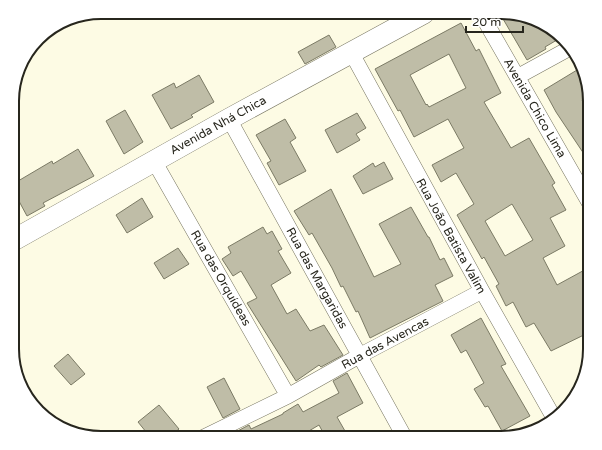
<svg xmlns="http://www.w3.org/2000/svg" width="602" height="450" font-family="'Varela Round',sans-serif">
<rect width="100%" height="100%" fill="#fdfbe4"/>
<!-- building -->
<path fill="#bfbda7" stroke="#7b7a65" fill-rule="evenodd" d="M499,12H506L559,34L562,37L545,47L546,49L527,60Z
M461,23L476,51L479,49L501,93L484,102L511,148L529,138L555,183L552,185L566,210L550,218L565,246L543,258L557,285L590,267V332L551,351L534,323L526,327L513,302L506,306L496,286L499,284L484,257L482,259L457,215L474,204L456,173L441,182L432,165L464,148L448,119L414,137L400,110L398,111L375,69ZM449,54L466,88L429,107L427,104L426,105L410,75ZM512,204L533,240L505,256L485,221Z
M329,35L336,47L305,64L298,52Z
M582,67L589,96L582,100L590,113V163L556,112L544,90Z
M199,75L214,102L191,115L193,117L171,129L152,95L174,83L176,88Z
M125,110L143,142L124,154L106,121Z
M357,113L366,128L356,134L360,140L337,153L325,130Z
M285,119L296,138L290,142L306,171L279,185L267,163L271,161L256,135Z
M78,149L94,176L43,203L45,206L27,216L13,190V184L52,161L53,164Z
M384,162L393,179L363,194L353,176L373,163L375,167Z
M331,189L374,277L401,264L379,224L411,207L428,237H429L440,260L444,258L453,276L435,285L443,301L370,338L358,311L356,312L343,286L341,287L332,268L312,233L309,235L294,211Z
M142,198L153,217L127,233L116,215Z
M263,227L267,234L272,231L282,249L278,251L291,273L271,285L287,314L296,309L310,331L324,325L343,355L321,367L319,365L296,381L247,303L257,298L241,271L233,276L222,259L231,253L228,247Z
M178,248L189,264L164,279L154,263Z
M481,318L506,364L501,366L530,416L502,431L488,406L485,407L474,389L484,383L466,350L461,353L451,335Z
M68,354L85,374L71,385L54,366Z
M347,373L363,403L337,417L349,438H326L319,425L297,438H231L233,437L232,434L249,425L251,429L283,414V413L298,404L303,412L339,393L333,381Z
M224,378L240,409L223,418L207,387Z
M159,405L179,429L168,438H151L138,422Z"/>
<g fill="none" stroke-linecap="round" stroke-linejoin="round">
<defs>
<path id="street" d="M480,12L590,204
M351,52L482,291L554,418
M517,77L570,48
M229,119L405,438
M154,161L288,396
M202,438L288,396L359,356L482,291"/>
<path id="secondary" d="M12,241L229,119L424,13"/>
</defs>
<!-- street casing -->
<use href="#street" stroke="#777561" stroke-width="16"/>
<!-- secondary casing -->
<use href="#secondary" stroke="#777561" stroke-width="22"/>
<!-- street -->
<use href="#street" stroke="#fff" stroke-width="15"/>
<!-- secondary -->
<use href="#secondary" stroke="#fff" stroke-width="21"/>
</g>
<g text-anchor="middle" stroke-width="3" stroke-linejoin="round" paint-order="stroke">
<!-- street labels -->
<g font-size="12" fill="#27261d" stroke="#fff">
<text transform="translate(535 108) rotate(60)" y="4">Avenida Chico Lima</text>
<text transform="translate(218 125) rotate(-29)" y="4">Avenida Nhá Chica</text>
<text transform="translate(451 236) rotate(61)" y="4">Rua João Batista Valim</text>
<text transform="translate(221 278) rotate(60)" y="4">Rua das Orquídeas</text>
<text transform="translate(317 278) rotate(61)" y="4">Rua das Margaridas</text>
<text transform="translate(385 343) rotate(-28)" y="4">Rua das Avencas</text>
</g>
</g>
<!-- crop -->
<path d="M0 0H602V450H0ZM101 19H501A82 82 0 0 1 583 101V349A82 82 0 0 1 501 431H101A82 82 0 0 1 19 349V101A82 82 0 0 1 101 19Z" fill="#fff" fill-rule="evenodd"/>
<path fill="none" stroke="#27261d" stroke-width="2" d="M101 19H501A82 82 0 0 1 583 101V349A82 82 0 0 1 501 431H101A82 82 0 0 1 19 349V101A82 82 0 0 1 101 19Z"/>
<!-- scale -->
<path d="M466 26v6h57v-6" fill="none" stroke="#27261d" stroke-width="2"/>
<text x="472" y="26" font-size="12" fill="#27261d" stroke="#ffffff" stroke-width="3" paint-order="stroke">20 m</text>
</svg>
